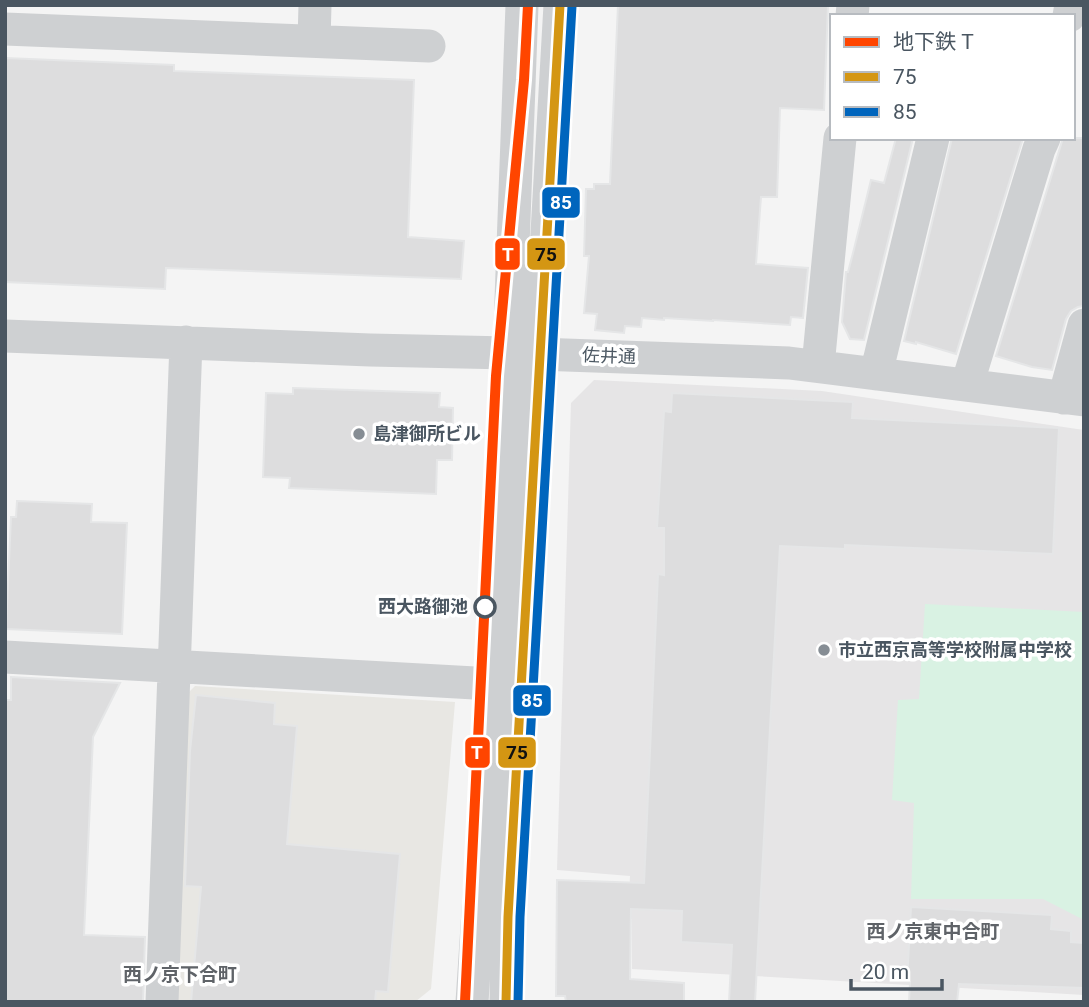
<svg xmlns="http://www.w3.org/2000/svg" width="1089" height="1007" font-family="Roboto,'Noto Sans JP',sans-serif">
<rect width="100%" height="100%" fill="#f4f4f4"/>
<!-- commercial -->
<path fill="#e8e7e3" d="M195,686L455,702L431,989L415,1002H171L181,700Z"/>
<!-- education -->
<path fill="#e6e5e6" d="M594,380L822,391L1084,430V995L632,969V919H628L630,876L557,870L571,403Z"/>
<!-- green -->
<path fill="#d9f2e3" d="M925,604L1084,612V920L1043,899H911L914,803L892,800L898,700L919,699Z"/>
<!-- building -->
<path fill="#ddddde" stroke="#e5e6e7" stroke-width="2" d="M618,5H828L824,110L780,108L777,197H761L756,264L808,268L803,318L791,317L790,325L713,320V321L664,318V320L642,318L641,327L625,326L624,333L595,330L597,314L584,313L589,256H584L586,189H594V184H610Z
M5,58L174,65V71L414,80L408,237L464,241L461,279L166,268L165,289L5,282Z
M896,138H913L864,340L850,339L842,322L846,272H848L853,253L871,180L884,183Z
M952,138H1023L956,354L916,342V344L904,341Z
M1063,138H1084V306L1078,307L1071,311L1066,319L1052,370L1032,367L996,356Z
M293,388L440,393L439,407L453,408L452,460H437L436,494L289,488L290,478L263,477L266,393L293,394Z
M672,393L853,402L852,418L1059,428L1053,554L845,545V549L780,546L755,1002H729L732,945L681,942L682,911L631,909L630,979L684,983V1002H566L565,996H556L557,880L644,883L658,574L664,575V528H657L664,411L671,412Z
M17,501L92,504L91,522L127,523L122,634L6,629L11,517H16Z
M11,677L120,683L93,737L84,935L145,937L143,1002H5V700H11Z
M196,695L275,703L274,724L297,726L287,844L400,854L388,992L376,991L375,1002H191L201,887L185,886L190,751Z
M911,907L1052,915L1051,929L1071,931V942L1084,943V988L959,984L957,1002H909L910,982H907Z"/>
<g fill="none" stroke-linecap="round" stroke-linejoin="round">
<!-- minor -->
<path stroke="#ced0d2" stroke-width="33" d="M852,16L853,5
M1069,16L1071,5
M5,29L429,46
M314,41L315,5
M5,336L370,350L509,353L789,363L1084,400
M818,366L840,138
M876,374L933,138
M967,385L1039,149L1044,138
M1064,398L1084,325
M5,657L493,684
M162,1002L186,342
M472,1002L493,684L509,353L522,5
M506,1002L508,917L560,5"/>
<defs>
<path id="bus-1" d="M506,1002L508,917L560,5"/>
<path id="bus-2" d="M518,1002L520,917L572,6"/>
</defs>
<!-- bus-1 casing -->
<use href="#bus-1" stroke="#fff" stroke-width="14"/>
<!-- bus-2 casing -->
<use href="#bus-2" stroke="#fff" stroke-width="14"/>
<!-- bus-1 -->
<use href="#bus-1" stroke="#d49613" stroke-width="9"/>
<!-- bus-2 -->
<use href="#bus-2" stroke="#0065bd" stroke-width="9"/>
<defs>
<path id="metro-1" d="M465,1002L496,376L524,80L528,5"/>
</defs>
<!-- metro-1 casing -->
<use href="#metro-1" stroke="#fff" stroke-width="16"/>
<!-- metro-1 -->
<use href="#metro-1" stroke="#ff4500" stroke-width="10"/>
</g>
<!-- markers -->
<g fill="#868d94" stroke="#fff" stroke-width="2.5">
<circle cx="359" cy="434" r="7"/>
<circle cx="824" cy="650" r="7"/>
</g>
<circle fill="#fff" stroke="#4a5661" stroke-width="3.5" cx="485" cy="607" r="10"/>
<g text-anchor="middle" stroke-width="7" stroke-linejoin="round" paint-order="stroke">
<!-- street labels -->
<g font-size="18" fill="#4a5661" stroke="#fff">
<text transform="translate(609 356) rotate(2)" y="6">佐井通</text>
</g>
<!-- poi labels -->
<g font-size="18" font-weight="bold" fill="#4a5661" stroke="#fff" text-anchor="start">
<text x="373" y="440">島津御所ビル</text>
<text x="838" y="656">市立西京高等学校附属中学校</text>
</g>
<!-- stop labels -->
<g font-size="18" font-weight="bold" fill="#4a5661" stroke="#fff" text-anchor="end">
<text x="468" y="613">西大路御池</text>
</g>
<!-- neighbourhood labels -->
<g font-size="19" font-weight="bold" fill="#5f6368" stroke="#fff">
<text x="933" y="938">西ノ京東中合町</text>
<text x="180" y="981">西ノ京下合町</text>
</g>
</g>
<g stroke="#fff" stroke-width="2.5">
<rect x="541" y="186" width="40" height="33" rx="7" fill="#0065bd"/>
<rect x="494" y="237" width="27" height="34" rx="7" fill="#ff4500"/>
<rect x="526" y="237" width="40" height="34" rx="7" fill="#d49613"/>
<rect x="512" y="684" width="40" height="33" rx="7" fill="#0065bd"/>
<rect x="464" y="736" width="27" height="33" rx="7" fill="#ff4500"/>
<rect x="497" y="736" width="40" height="33" rx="7" fill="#d49613"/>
</g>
<g font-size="19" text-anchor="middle" font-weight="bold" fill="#fff">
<text x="561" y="209">85</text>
<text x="508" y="261">T</text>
<text x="532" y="707">85</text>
<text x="477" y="759">T</text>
</g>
<g font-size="19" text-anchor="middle" font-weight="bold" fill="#111">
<text x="546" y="261">75</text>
<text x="517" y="759">75</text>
</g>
<!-- border -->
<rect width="1089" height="1007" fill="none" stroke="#4a5661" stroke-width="14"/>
<!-- legend -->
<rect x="830" y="14" width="245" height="126" fill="#ffffff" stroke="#b7bbc0" stroke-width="2"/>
<rect x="844" y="37" width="35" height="10" fill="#ff4500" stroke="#b7bbc0" stroke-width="2"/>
<text x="893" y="49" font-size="21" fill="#4a5661">地下鉄 T</text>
<rect x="844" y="72" width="35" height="10" fill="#d49613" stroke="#b7bbc0" stroke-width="2"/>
<text x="893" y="84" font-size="21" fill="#4a5661">75</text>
<rect x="844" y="107" width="35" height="10" fill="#0065bd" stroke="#b7bbc0" stroke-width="2"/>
<text x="893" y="119" font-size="21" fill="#4a5661">85</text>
<!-- scale -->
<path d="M851 979v10h91v-10" fill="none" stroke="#4a5661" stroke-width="3.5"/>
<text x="862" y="979" font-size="21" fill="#4a5661" stroke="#ffffff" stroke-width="5" paint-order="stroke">20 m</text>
</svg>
